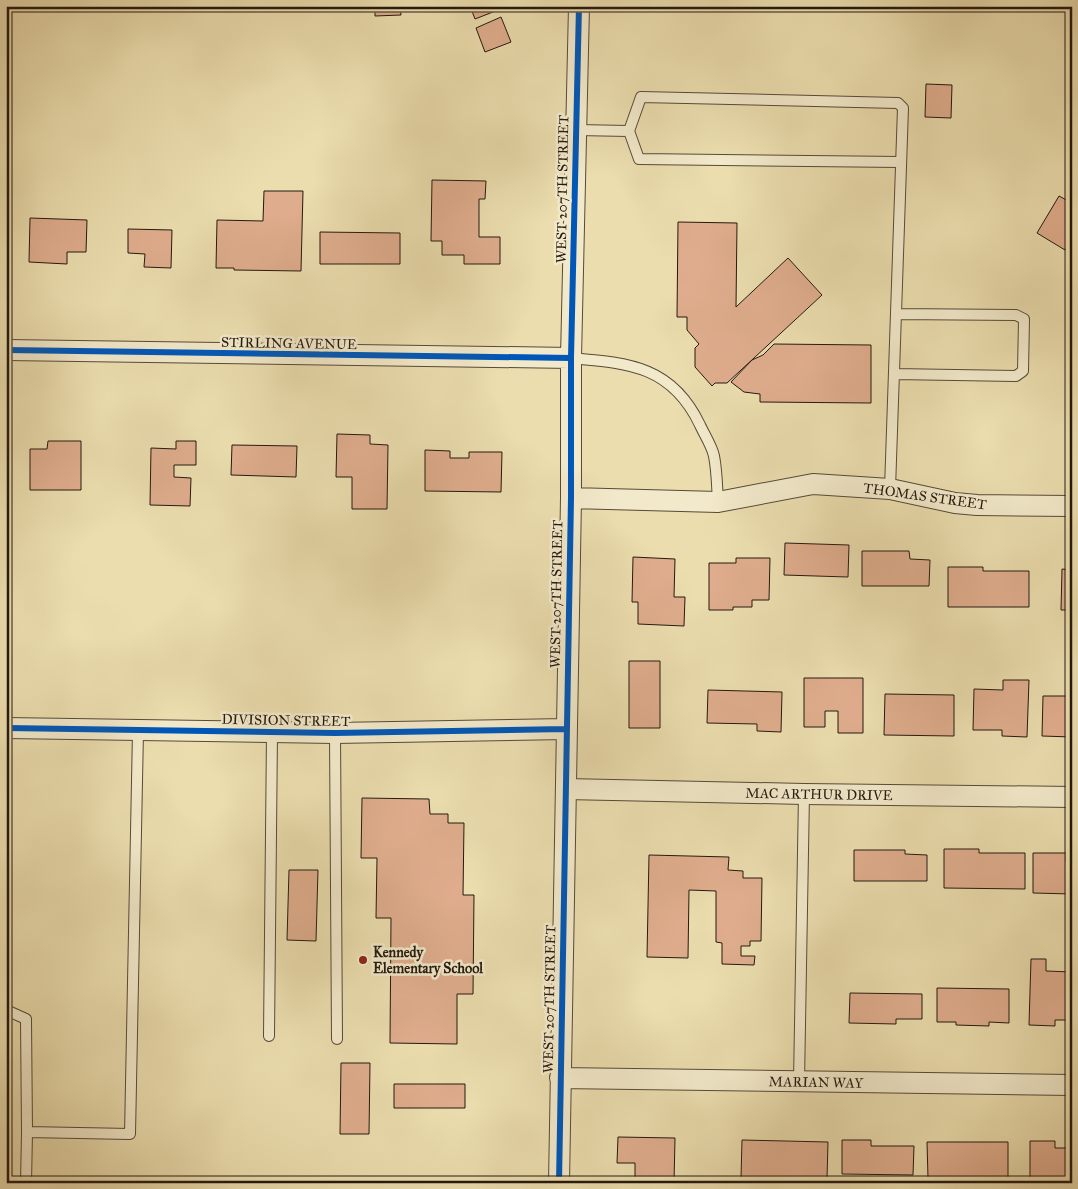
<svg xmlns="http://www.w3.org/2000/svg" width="1078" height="1189" font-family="'IM FELL Great Primer',serif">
<rect width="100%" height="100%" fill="#ebddae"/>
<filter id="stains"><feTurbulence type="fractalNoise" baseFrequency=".004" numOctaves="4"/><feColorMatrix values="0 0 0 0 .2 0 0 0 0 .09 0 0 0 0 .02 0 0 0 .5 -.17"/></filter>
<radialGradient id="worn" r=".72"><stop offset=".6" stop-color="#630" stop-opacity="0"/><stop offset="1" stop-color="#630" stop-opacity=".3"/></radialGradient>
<!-- building -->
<path fill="#dfad8d" stroke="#241910" d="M375,6H400L401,15L375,16Z
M470,6H497L498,10L475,19Z
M501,17L511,42L485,52L476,28Z
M926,84L952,85L951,118L925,117Z
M432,180L486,181L485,199H479V237H500V264H464V255H442V241H431Z
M264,191H303L301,271L234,270V268H216L217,220L263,221Z
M1059,196L1072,203V239L1065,250L1037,233Z
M30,218L87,220L86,252H67V264L29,262Z
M678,222L737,223L736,307L788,258L822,295L727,383H715L712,386L695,367V348L699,344L687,330V317H677Z
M128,229L172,230L171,268L144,267L145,254L128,253Z
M320,232L400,233V264H320Z
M774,344L871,345V403L760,402V394L744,392L731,382L752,360L763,355Z
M337,434L370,435V444L388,445L387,509H352V477H336Z
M48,441H81V490H30V449H47Z
M176,441H196V465H174V477L191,478L190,506L150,505L151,448L176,449Z
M232,445L297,446L296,477L231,475Z
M425,450L450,451V458H469V452H502L501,492L425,491Z
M785,543L849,545L848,577L784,575Z
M862,551H909L910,559L930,560L929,586H862Z
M633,557L675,559L674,597H685L684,626L638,624V602H632Z
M736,558H770L769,600H752V607H733V610H709V563H736Z
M948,567H983V571H1029V607H948Z
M1062,569L1072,570V610H1061Z
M629,661H660V728H629Z
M804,678H863V733H838V711H825V727H804Z
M1003,680H1029L1027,737L1002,736V730H973L974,689L1003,690Z
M708,690L782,692L781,732L757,731V724L707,723Z
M885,694L954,695V736L884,735Z
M1043,696H1072V737L1042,736Z
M362,798L429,799L430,814H448V823H464L463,895H474L473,994H457V1044L390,1043L391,918H376L377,858H361Z
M944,849H979V853H1025V889L944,888Z
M854,850H905V854L927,855V881H854Z
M1033,853H1066V862H1072V894L1033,893Z
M649,855L729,857L728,870L743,871V878H762L761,941H750V946H741V956H755L754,965L722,964V943L716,942V891L689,890L688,958L647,957Z
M289,870H318L316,941L287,940Z
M1031,959H1046V971L1072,972V1020H1055V1026L1029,1025Z
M937,988L1009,989V1023L989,1022V1026L956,1025V1022H937Z
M850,993L922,994V1019H896V1024L849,1023Z
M341,1063H370L369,1134H340Z
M394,1084H465V1108H394Z
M618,1137L675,1138L674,1183H635V1163H617Z
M742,1140L828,1142L827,1179L741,1178Z
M842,1140H871V1146H914L913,1175L842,1174Z
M1030,1141H1055V1148H1072V1183L1030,1182Z
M927,1142H1008V1178H928Z"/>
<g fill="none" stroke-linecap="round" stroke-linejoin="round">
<defs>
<path id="lane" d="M576,130L629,131L641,97L898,103L903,108L890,489
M629,131L639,159L901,162
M571,358C629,363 672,366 700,425C704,434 712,446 714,456C717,471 717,487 718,502
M894,374L1016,376L1023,371L1024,319L1016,315L896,314
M335,733L337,1039
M6,1010L26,1019L27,1132
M269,1036L272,733
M799,1082L804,794
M26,1183L27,1132L130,1134L138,731"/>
<path id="street" d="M6,350L571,358
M571,498L718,502L813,484L890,489L955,503L977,505L1072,506
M6,728L335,733L566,729
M566,789L804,794L1072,797
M560,1078L1072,1085
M559,1183L571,498V358L579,6"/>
</defs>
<!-- lane casing -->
<use href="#lane" stroke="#564a38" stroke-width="12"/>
<!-- street casing -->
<use href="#street" stroke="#564a38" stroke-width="22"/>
<!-- lane -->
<use href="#lane" stroke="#f2e9ca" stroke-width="10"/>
<!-- street -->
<use href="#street" stroke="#f2e9ca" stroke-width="20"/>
<defs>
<path id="cycleway" d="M6,350L571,358
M6,728L335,733L566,729
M559,1183L571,498V358L579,6"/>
</defs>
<!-- cycleway casing -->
<use href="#cycleway" stroke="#f2e9ca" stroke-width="9"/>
<!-- cycleway -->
<use href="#cycleway" stroke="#0057b8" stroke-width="6"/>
</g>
<!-- markers -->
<circle fill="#8f2418" stroke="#f2e9ca" stroke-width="2" cx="363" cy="960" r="5"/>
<g text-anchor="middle" stroke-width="5" stroke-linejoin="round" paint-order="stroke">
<!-- street labels -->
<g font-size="14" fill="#241910" stroke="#f2e9ca">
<text transform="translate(562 189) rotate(-89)" y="5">WEST 207TH STREET</text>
<text transform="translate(289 343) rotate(1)" y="5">STIRLING AVENUE</text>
<text transform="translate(925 496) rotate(8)" y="5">THOMAS STREET</text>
<text transform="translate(556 594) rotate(-89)" y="5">WEST 207TH STREET</text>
<text transform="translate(286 720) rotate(1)" y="5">DIVISION STREET</text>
<text transform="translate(819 794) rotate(1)" y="5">MAC ARTHUR DRIVE</text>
<text transform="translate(549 999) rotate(-89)" y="5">WEST 207TH STREET</text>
<text transform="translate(816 1082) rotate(1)" y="5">MARIAN WAY</text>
</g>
<!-- poi labels -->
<g font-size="14" font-weight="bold" fill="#241910" stroke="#f2e9ca" text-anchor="start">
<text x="373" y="957">Kennedy<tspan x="373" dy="16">Elementary School</tspan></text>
</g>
</g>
<!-- margin -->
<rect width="1078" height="1189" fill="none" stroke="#ebddae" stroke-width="25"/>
<rect x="8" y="8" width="1063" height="1174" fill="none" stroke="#241910" stroke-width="2.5"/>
<rect x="12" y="12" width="1053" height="1164" fill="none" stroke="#241910"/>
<rect width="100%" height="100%" filter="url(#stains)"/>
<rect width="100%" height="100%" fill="url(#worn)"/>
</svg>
